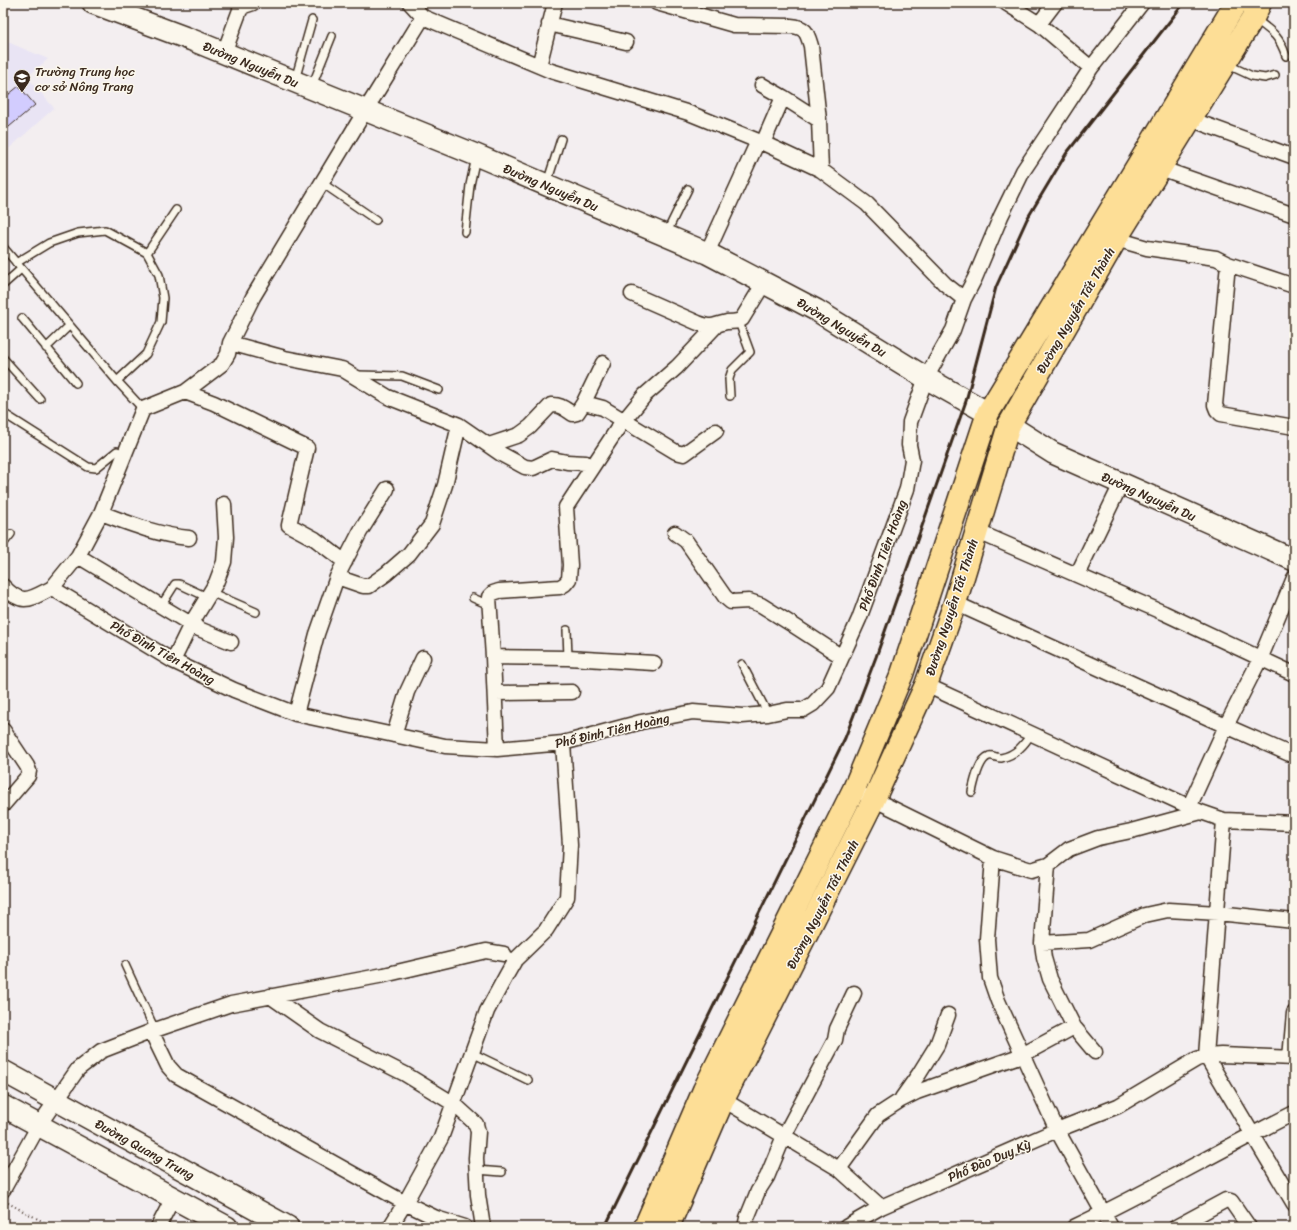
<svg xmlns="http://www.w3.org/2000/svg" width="1297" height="1230" font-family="Sriracha,sans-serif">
<rect width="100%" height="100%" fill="#f3eef0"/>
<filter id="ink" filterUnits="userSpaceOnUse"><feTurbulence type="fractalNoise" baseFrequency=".025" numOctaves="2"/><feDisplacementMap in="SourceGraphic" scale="8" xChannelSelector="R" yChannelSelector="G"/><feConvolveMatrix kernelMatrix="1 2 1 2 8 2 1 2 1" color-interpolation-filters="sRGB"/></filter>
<g filter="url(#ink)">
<!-- built -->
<path fill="#e9e4f4" d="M3,40L48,59L27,77L54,108L3,154Z"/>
<!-- building -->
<path fill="#d2ccfe" stroke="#3b2a1e" d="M19,86L35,105L3,132V99Z"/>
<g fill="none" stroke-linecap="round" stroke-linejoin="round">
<defs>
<path id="lane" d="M1255,19C1271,31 1279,35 1286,56
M1226,64L1252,76L1265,78L1275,75
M295,80L312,20
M312,86L332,36
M322,183L376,220
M547,183L561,139
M465,232L470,185L476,157
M666,234L688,189
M3,247L117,381L143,409
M147,253L176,210
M16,263L49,243L78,233L105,230L147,253L159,275L163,298L161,322L146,354L117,381
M3,285L21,269
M22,318L76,383
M46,348L69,326
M3,358L40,399
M356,375L402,376L439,390
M730,396L729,379L732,370L750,352L739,322
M3,413L88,467L96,468L117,451L125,455
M3,544L11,534
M210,592L256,612
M473,598L489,605
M161,606L175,584H179L207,597
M567,630L568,658
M742,664L768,714
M972,792C974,783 979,759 989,756C993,755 997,758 1001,758C1016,755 1024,745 1032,733
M125,965L155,1030
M472,1053L528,1080
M477,1170L502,1172"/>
<path id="street" d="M410,3L423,17L551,71L689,113L763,143L821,170L867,204L945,284L964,299
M657,3L734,25L791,26C806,27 807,33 811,46L819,120L821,170
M1006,3L1039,24L1091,68
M549,24L626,42
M1039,24L1055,3
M224,53L240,10L244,6L253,3
M539,66L555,3
M762,85L783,97L819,120
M1190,119L1294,157
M763,143L783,97
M1160,168L1294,215
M1116,239L1147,248L1216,258L1228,264L1294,286
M707,253L758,141
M1228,264L1215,405L1217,410L1221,414L1294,427
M632,294L698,323C715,329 712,325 727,322C733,321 737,323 742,319L764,283
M230,343L285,358L342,369L388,397L459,425L501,454L525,467L533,468L552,459L567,462L586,463
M185,392L214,403L307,448L289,525L315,539L345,562
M583,404L603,363
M489,445L519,435L530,427L551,405C560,404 565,409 573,414L577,413L583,404H588L603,408L676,452L684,454L716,431
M101,513C130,524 158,535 189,538
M976,531L1164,613L1294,674
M675,533L686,541L725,597L731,602L749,601L761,605L793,625L842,657
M78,556L199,629L231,642
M1077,575L1121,484
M337,577L363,586H369L386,574L409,554L432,524L445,485L459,425
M3,586C23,607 30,599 52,588L173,661L234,690L296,714L445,746L497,749L563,743L641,722L693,712L742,716L768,714L787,710H803L813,704L828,688L859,619L907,489L912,460L909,445L910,422L926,378L953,330L964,299L975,278L1001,216L1023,171L1049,132L1091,68L1142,3
M52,588L78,556L101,513L143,409L185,392L222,364L228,354L230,343L253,297L365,111L423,17
M955,603L1226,726L1294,756
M493,657L568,658L654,663
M173,661L191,624L216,583L224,562L226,537L224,504
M926,685L1201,812L1224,820L1294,823
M495,693L572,692
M296,714L317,634L337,577L360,532L387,489
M3,730L27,766L29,771L28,776L3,805
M394,735L407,692L423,658
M497,749L493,657L489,597L493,593L499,591L560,587L565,584L569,579L570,565L566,507L618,428L645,395L677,367L715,327
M867,796L993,858L1031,870L1048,865L1069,849L1098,838L1131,831L1201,812
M1190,805L1226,726L1261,657L1294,578
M1224,820L1206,1056L1294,1204
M993,858L987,939L990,978L998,1001L1057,1130L1111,1227
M1042,943L1089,940L1145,915L1168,910L1218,913L1294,921
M270,996L320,1031L405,1074L454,1104L476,1124L478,1132L476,1158L478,1195L483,1227
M1074,1027L1095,1052
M151,1031L168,1066L176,1075L405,1203L436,1218L465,1227
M1290,1058L1294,1013
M717,1096L839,1169L881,1207L1057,1130L1118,1106L1197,1059L1206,1056L1221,1055L1294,1058
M902,1098L919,1074L937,1045L948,1015
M839,1169L878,1115L901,1100L917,1092L1022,1055L1074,1027L1050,979L1044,958L1042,943L1048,865
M3,1190L39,1125L78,1069L101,1051L155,1030L231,1004L384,975L486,951L504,954
M158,1227L173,1198
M390,1227L405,1203L441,1138L487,1011L506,976L515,960L546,930L567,897L570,845L563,743
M745,1227L747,1218L758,1191L767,1177L784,1136L835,1040L837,1029L854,993
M846,1227L881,1207
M1074,1227C1148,1192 1220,1150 1294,1113
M1176,1227L1226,1200L1231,1201L1249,1227"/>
<path id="secondary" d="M93,3L192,40L476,155L707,253L816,310L926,378L988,413
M1009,425L1053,453L1294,560
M3,1071L288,1227
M3,1106L227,1227"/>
<path id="primary" d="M645,1227L704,1090L854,789L902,674L988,413L1236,3
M668,1227L723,1100L874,799L926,685L955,603L1009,425L1116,239L1253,18L1260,3"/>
</defs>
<!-- lane casing -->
<use href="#lane" stroke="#3b2a1e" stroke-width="10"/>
<!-- street casing -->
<use href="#street" stroke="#3b2a1e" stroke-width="17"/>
<!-- secondary casing -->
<use href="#secondary" stroke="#3b2a1e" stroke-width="24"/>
<!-- primary casing -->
<use href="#primary" stroke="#3b2a1e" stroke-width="25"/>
<!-- path -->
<path stroke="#3b2a1e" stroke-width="2" stroke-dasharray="1 3" stroke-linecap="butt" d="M8,1203L53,1227"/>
<!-- lane -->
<use href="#lane" stroke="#fbf7ec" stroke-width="7"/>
<!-- street -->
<use href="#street" stroke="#fbf7ec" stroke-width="14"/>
<!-- secondary -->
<use href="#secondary" stroke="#fbf7ec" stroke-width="21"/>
<!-- primary -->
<use href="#primary" stroke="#fdde96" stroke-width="22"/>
<!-- rail -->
<path stroke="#3b2a1e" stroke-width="3" d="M605,1227L845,738L876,657L966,401L996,287L1027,219L1066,154L1184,3"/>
</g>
</g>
<!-- icons -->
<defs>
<symbol id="school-pin" viewBox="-11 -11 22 30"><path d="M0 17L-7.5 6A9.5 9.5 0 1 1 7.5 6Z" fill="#3b2a1e" stroke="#fbf7ec"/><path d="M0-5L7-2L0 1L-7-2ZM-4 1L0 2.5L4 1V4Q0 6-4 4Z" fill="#fff"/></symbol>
</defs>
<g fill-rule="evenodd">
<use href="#school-pin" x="12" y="68" width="20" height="27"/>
</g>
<g text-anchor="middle" stroke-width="3" stroke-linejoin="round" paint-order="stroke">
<!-- street labels -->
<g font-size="13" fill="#3b2a1e" stroke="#fbf7ec">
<text transform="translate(251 64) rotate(22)" y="5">Đường Nguyễn Du</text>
<text transform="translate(551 187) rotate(23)" y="5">Đường Nguyễn Du</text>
<text transform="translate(1075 310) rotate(-60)" y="5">Đường Nguyễn Tất Thành</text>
<text transform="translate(842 327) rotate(31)" y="5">Đường Nguyễn Du</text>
<text transform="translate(1149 496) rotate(24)" y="5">Đường Nguyễn Du</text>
<text transform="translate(882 555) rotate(-70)" y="5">Phố Đinh Tiên Hoàng</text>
<text transform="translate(951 607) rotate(-72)" y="5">Đường Nguyễn Tất Thành</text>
<text transform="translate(163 652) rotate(29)" y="5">Phố Đinh Tiên Hoàng</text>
<text transform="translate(612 730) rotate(-13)" y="5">Phố Đinh Tiên Hoàng</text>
<text transform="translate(822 904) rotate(-63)" y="5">Đường Nguyễn Tất Thành</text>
<text transform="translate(145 1149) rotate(29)" y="5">Đường Quang Trung</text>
<text transform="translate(989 1160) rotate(-23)" y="5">Phố Đào Duy Kỳ</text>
</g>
<!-- poi labels -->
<g font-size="13" fill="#3b2a1e" stroke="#fbf7ec" text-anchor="start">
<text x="35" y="76">Trường Trung học<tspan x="35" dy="15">cơ sở Nông Trang</tspan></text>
</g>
</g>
<!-- margin -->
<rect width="1297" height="1230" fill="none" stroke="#fbf7ec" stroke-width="16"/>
<rect x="8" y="8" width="1281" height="1214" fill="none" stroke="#3b2a1e" stroke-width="1.5" filter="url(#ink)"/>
</svg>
